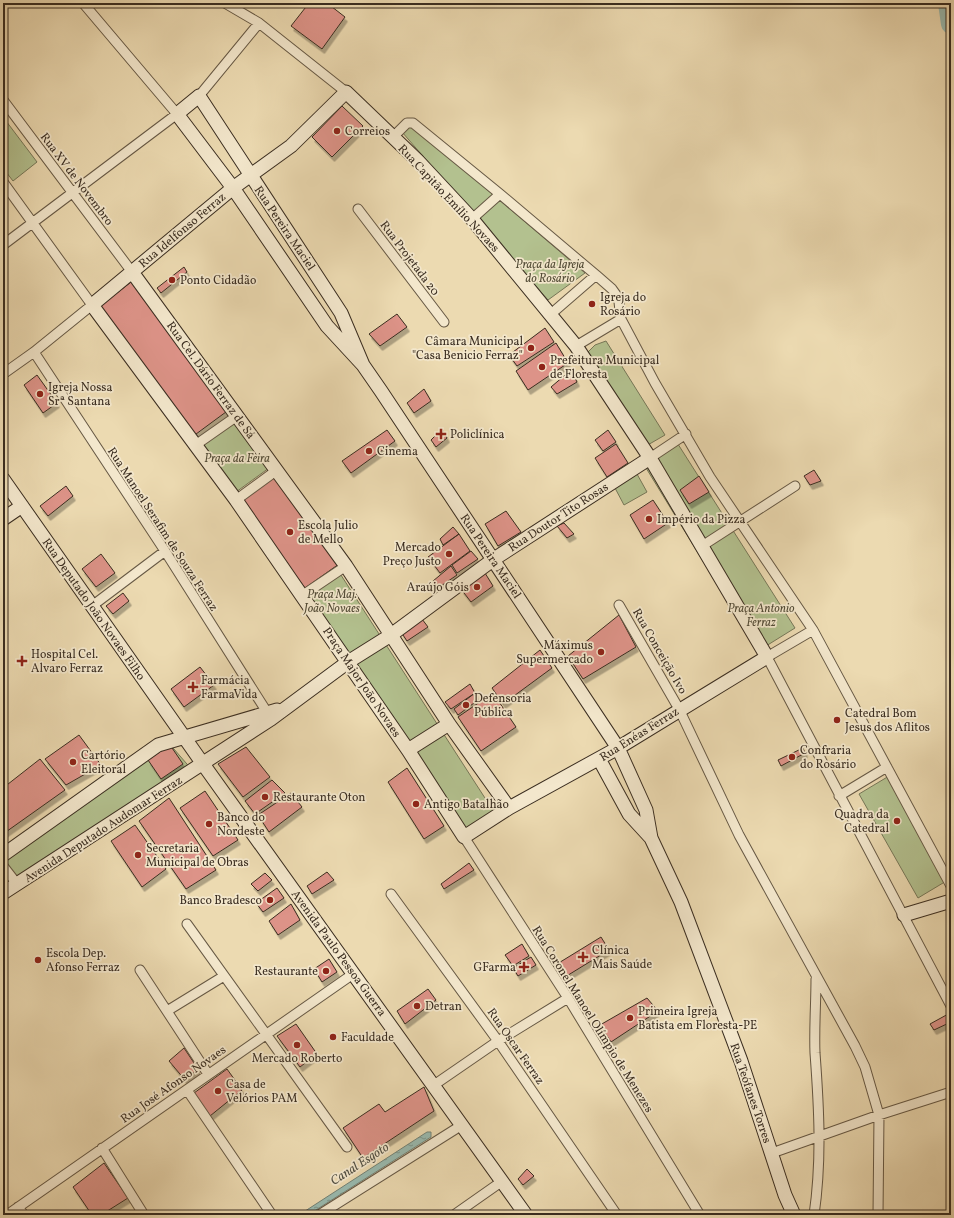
<svg xmlns="http://www.w3.org/2000/svg" width="954" height="1218" font-family="Vollkorn,serif">
<defs>
<pattern id="water-ripples" width="26" height="14" patternUnits="userSpaceOnUse"><rect width="26" height="14" fill="#99baaf"/><path d="M2 4q2-2 4 0t4 0M15 11q2-2 4 0t4 0" fill="none" stroke="#7e988e"/></pattern>
<filter id="shadow"><feDropShadow dx="2.5" dy="4.5" stdDeviation="0" flood-color="#0004"/></filter>
</defs>
<rect width="100%" height="100%" fill="#ecdab1"/>
<filter id="stains"><feTurbulence type="fractalNoise" baseFrequency=".005" numOctaves="4"/><feColorMatrix values="0 0 0 0 .2 0 0 0 0 .09 0 0 0 0 .02 0 0 0 .5 -.17"/></filter>
<radialGradient id="worn" r=".72"><stop offset=".6" stop-color="#630" stop-opacity="0"/><stop offset="1" stop-color="#630" stop-opacity=".3"/></radialGradient>
<!-- green -->
<path fill="#b3c18f" stroke="#767758" d="M3,117L37,162L13,181L3,168Z
M410,124L585,273L548,300L402,132Z
M606,341L665,435L646,446L588,352L595,345Z
M236,421L269,468L236,492L203,444Z
M676,441L795,628L758,651L643,463Z
M637,474L647,492L624,505L615,488Z
M339,572L494,812L462,832L303,595Z
M167,741L193,771L3,901V854Z
M889,776L948,880L918,898L859,794Z"/>
<!-- water -->
<path fill="url(#water-ripples)" stroke="#738276" d="M427,1132H431V1137L308,1215H299Z"/>
<g fill="none" stroke-linecap="round" stroke-linejoin="round">
<!-- river -->
<path stroke="#99baaf" stroke-width="20" d="M948,3L951,24"/>
</g>
<!-- building -->
<path fill="#dd9388" stroke="#3a2d20" filter="url(#shadow)" d="M309,3H327L345,17L322,49L291,26Z
M342,106L363,126L332,157L312,137Z
M184,267L187,272L161,293L157,288Z
M135,279L230,409L192,437L96,309Z
M397,314L407,327L380,346L369,334Z
M545,328L554,342L517,366L509,355Z
M556,343L568,363L528,390L516,371Z
M571,370L577,382L557,394L551,387Z
M37,375L57,403L43,413L24,385Z
M424,389L431,401L414,413L407,403Z
M442,429L447,438L436,447L431,440Z
M387,430L395,441L351,473L342,461Z
M608,430L616,442L603,451L595,440Z
M616,444L628,463L607,477L595,458Z
M814,470L821,481L810,485L804,476Z
M277,475L339,564L305,588L240,501Z
M699,476L709,492L689,504L680,490Z
M66,486L73,496L48,516L40,506Z
M653,500L668,523L644,539L630,515Z
M506,511L521,532L498,546L485,524Z
M564,523L574,534L567,538L557,526Z
M453,527L459,534L443,545L440,539Z
M459,534L470,551L440,573L428,557Z
M471,551L478,559L457,573L452,565Z
M101,554L115,573L96,587L82,569Z
M451,566L457,575L438,588L433,581Z
M485,573L493,586L471,602L461,589Z
M123,593L129,601L113,614L106,606Z
M619,615L636,647L583,679L568,656Z
M422,619L428,627L407,641L401,632Z
M540,650L552,668L503,704L492,688Z
M200,667L214,685L184,707L171,689Z
M470,684L475,693L451,709L445,702Z
M475,693L478,700L458,715L454,709Z
M493,693L516,727L481,751L458,717Z
M79,735L101,765L66,785L45,759Z
M170,745L183,764L161,779L148,760Z
M246,747L270,777L243,797L218,764Z
M803,748L805,753L781,766L778,760Z
M40,759L65,790L3,834V788Z
M407,768L444,826L424,839L388,782Z
M272,780L285,793L255,814L245,801Z
M205,791L238,840L213,856L180,808Z
M291,793L302,807L269,832L258,815Z
M169,798L216,870L186,889L139,821Z
M135,825L166,869L142,887L111,841Z
M469,863L474,870L444,889L441,884Z
M327,872L334,880L312,894L307,886Z
M265,873L272,880L258,891L251,884Z
M277,888L284,898L263,912L256,903Z
M291,904L300,920L278,935L269,921Z
M601,937L609,950L565,977L557,964Z
M522,944L529,956L513,966L505,955Z
M531,957L536,965L518,976L513,968Z
M329,959L337,972L322,982L314,969Z
M428,989L436,1000L405,1024L397,1011Z
M647,998L658,1011L611,1042L600,1025Z
M950,1013L951,1022L934,1030L930,1024Z
M296,1024L317,1054L300,1067L277,1036Z
M184,1048L198,1069L185,1080L169,1061Z
M227,1069L242,1090L210,1116L194,1093Z
M424,1087L434,1111L363,1158L343,1128L379,1104L385,1112Z
M104,1163L128,1198L101,1215H92L73,1187Z
M527,1169L534,1176L523,1185L518,1179Z"/>
<g fill="none" stroke-linecap="round" stroke-linejoin="round">
<defs>
<path id="street" d="M225,3L259,23L346,92
M199,96L259,23
M3,100L132,272
M393,137L407,123H413L500,194L596,275
M3,182L92,305L34,352L3,374
M358,209L444,322
M472,219L500,194
M3,245L177,114L83,3
M551,314L596,275L612,289L617,296L619,302L621,319L655,383L710,477L813,630L951,886
M576,346L621,319
M34,352L165,551L270,717
M197,444L237,416
M650,458L686,434
M236,500L277,470
M702,546L795,486
M303,595L346,566
M619,605L679,709L739,835L855,1046L865,1067L879,1115L878,1215
M92,606L165,551
M813,630L767,657L951,1006
M839,796L887,767
M464,837L568,998L700,1215
M3,866L17,884
M391,894L498,1041L617,1215
M187,924L347,1147
M140,970L208,1074
M167,1011L224,976
M434,1085L498,1041L568,998
M187,1090L272,1215
M102,1148L144,1215
M772,1153L879,1115L951,1092
M18,1207L24,1215
M7,1215L353,974
M319,1215L462,1125
M454,1215L501,1182
M814,1215C822,1160 819,1107 815,1053C814,1028 816,1003 816,979"/>
<path id="secondary" d="M346,92L418,161L472,219L576,346L650,458L767,657L618,748L509,808L464,837L408,750L236,500L92,305L233,188L291,146Z
M132,272L346,566L449,724L509,808
M363,365L341,313L199,96L177,114L233,188L327,326L363,365L381,391L618,748L646,810L651,838L681,902L741,1061L785,1195L794,1215
M3,479L203,764L526,1215
M3,519L22,506
M408,750L449,724
M599,759L629,814L651,838
M3,855L158,745L277,710
M3,893L271,719L348,662L391,635L494,559L650,458
M904,915L951,901"/>
</defs>
<!-- street casing -->
<use href="#street" stroke="#665844" stroke-width="11"/>
<!-- secondary casing -->
<use href="#secondary" stroke="#3a2d20" stroke-width="15"/>
<!-- street -->
<use href="#street" stroke="#f3e7cc" stroke-width="9"/>
<!-- secondary -->
<use href="#secondary" stroke="#f3e7cc" stroke-width="13"/>
</g>
<!-- markers -->
<g fill="#8f2418" stroke="#f3e7cc" stroke-width="1.5">
<circle cx="337" cy="131" r="4"/>
<circle cx="172" cy="280" r="4"/>
<circle cx="592" cy="304" r="4"/>
<circle cx="531" cy="348" r="4"/>
<circle cx="542" cy="367" r="4"/>
<circle cx="40" cy="394" r="4"/>
<path d="M439 428h4v4h4v4h-4v4h-4v-4h-4v-4h4z"/>
<circle cx="369" cy="451" r="4"/>
<circle cx="649" cy="519" r="4"/>
<circle cx="290" cy="532" r="4"/>
<circle cx="449" cy="554" r="4"/>
<circle cx="477" cy="587" r="4"/>
<circle cx="601" cy="652" r="4"/>
<path d="M20 655h4v4h4v4h-4v4h-4v-4h-4v-4h4z"/>
<path d="M191 681h4v4h4v4h-4v4h-4v-4h-4v-4h4z"/>
<circle cx="466" cy="705" r="4"/>
<circle cx="837" cy="720" r="4"/>
<circle cx="792" cy="757" r="4"/>
<circle cx="73" cy="762" r="4"/>
<circle cx="265" cy="797" r="4"/>
<circle cx="416" cy="804" r="4"/>
<circle cx="897" cy="821" r="4"/>
<circle cx="209" cy="824" r="4"/>
<circle cx="138" cy="855" r="4"/>
<circle cx="270" cy="900" r="4"/>
<path d="M581 951h4v4h4v4h-4v4h-4v-4h-4v-4h4z"/>
<circle cx="38" cy="960" r="4"/>
<path d="M522 961h4v4h4v4h-4v4h-4v-4h-4v-4h4z"/>
<circle cx="326" cy="971" r="4"/>
<circle cx="417" cy="1006" r="4"/>
<circle cx="630" cy="1018" r="4"/>
<circle cx="333" cy="1037" r="4"/>
<circle cx="297" cy="1045" r="4"/>
<circle cx="218" cy="1091" r="4"/>
</g>
<g text-anchor="middle" stroke-width="3.5" stroke-linejoin="round" paint-order="stroke">
<!-- poi labels -->
<g font-size="12" fill="#3a2d20" stroke="#f3e7cc" text-anchor="start">
<text x="345" y="135">Correios</text>
<text x="180" y="284">Ponto Cidadão</text>
<text x="600" y="301">Igreja do<tspan x="600" dy="14">Rosário</tspan></text>
<text x="523" y="345" text-anchor="end">Câmara Municipal<tspan x="523" dy="14">"Casa Benicio Ferraz"</tspan></text>
<text x="550" y="364">Prefeitura Municipal<tspan x="550" dy="14">de Floresta</tspan></text>
<text x="48" y="391">Igreja Nossa<tspan x="48" dy="14">Srª Santana</tspan></text>
<text x="450" y="438">Policlínica</text>
<text x="377" y="455">Cinema</text>
<text x="657" y="523">Império da Pizza</text>
<text x="298" y="529">Escola Julio<tspan x="298" dy="14">de Mello</tspan></text>
<text x="441" y="551" text-anchor="end">Mercado<tspan x="441" dy="14">Preço Justo</tspan></text>
<text x="469" y="591" text-anchor="end">Araújo Góis</text>
<text x="593" y="649" text-anchor="end">Máximus<tspan x="593" dy="14">Supermercado</tspan></text>
<text x="31" y="658">Hospital Cel.<tspan x="31" dy="14">Alvaro Ferraz</tspan></text>
<text x="201" y="684">Farmácia<tspan x="201" dy="14">FarmaVida</tspan></text>
<text x="474" y="702">Defensoria<tspan x="474" dy="14">Pública</tspan></text>
<text x="845" y="717">Catedral Bom<tspan x="845" dy="14">Jesus dos Aflitos</tspan></text>
<text x="800" y="754">Confraria<tspan x="800" dy="14">do Rosário</tspan></text>
<text x="81" y="759">Cartório<tspan x="81" dy="14">Eleitoral</tspan></text>
<text x="273" y="801">Restaurante Oton</text>
<text x="424" y="808">Antigo Batalhão</text>
<text x="889" y="818" text-anchor="end">Quadra da<tspan x="889" dy="14">Catedral</tspan></text>
<text x="217" y="821">Banco do<tspan x="217" dy="14">Nordeste</tspan></text>
<text x="146" y="852">Secretaria<tspan x="146" dy="14">Municipal de Obras</tspan></text>
<text x="262" y="904" text-anchor="end">Banco Bradesco</text>
<text x="592" y="954">Clínica<tspan x="592" dy="14">Mais Saúde</tspan></text>
<text x="46" y="957">Escola Dep.<tspan x="46" dy="14">Afonso Ferraz</tspan></text>
<text x="516" y="971" text-anchor="end">GFarma</text>
<text x="318" y="975" text-anchor="end">Restaurante</text>
<text x="425" y="1010">Detran</text>
<text x="638" y="1015">Primeira Igreja<tspan x="638" dy="14">Batista em Floresta-PE</tspan></text>
<text x="341" y="1041">Faculdade</text>
<text x="297" y="1062" text-anchor="middle">Mercado Roberto</text>
<text x="226" y="1088">Casa de<tspan x="226" dy="14">Velórios PAM</tspan></text>
</g>
<!-- street labels -->
<g font-size="12" fill="#3a2d20" stroke="#f3e7cc">
<text transform="translate(77 179) rotate(53)" y="4">Rua XV de Novembro</text>
<text transform="translate(449 198) rotate(47)" y="4">Rua Capitão Emílio Novaes</text>
<text transform="translate(285 228) rotate(56)" y="4">Rua Pereira Maciel</text>
<text transform="translate(182 230) rotate(-40)" y="4">Rua Idelfonso Ferraz</text>
<text transform="translate(410 258) rotate(53)" y="4">Rua Projetada 20</text>
<text transform="translate(211 380) rotate(54)" y="4">Rua Cel. Dário Ferraz de Sá</text>
<text transform="translate(558 517) rotate(-33)" y="4">Rua Doutor Tito Rosas</text>
<text transform="translate(163 529) rotate(57)" y="4">Rua Manoel Serafim de Souza Ferraz</text>
<text transform="translate(491 556) rotate(56)" y="4">Rua Pereira Maciel</text>
<text transform="translate(94 609) rotate(55)" y="4">Rua Deputado João Novaes Filho</text>
<text transform="translate(660 651) rotate(60)" y="4">Rua Conceição Ivo</text>
<text transform="translate(362 682) rotate(56)" y="4">Praça Major João Novaes</text>
<text transform="translate(639 734) rotate(-32)" y="4">Rua Enéas Ferraz</text>
<text transform="translate(103 829) rotate(-33)" y="4">Avenida Deputado Audomar Ferraz</text>
<text transform="translate(339 953) rotate(54)" y="4">Avenida Paulo Pessoa Guerra</text>
<text transform="translate(593 1019) rotate(58)" y="4">Rua Coronel Manoel Olímpio de Menezes</text>
<text transform="translate(516 1046) rotate(55)" y="4">Rua Oscar Ferraz</text>
<text transform="translate(173 1084) rotate(-35)" y="4">Rua José Afonso Novaes</text>
<text transform="translate(751 1093) rotate(71)" y="4">Rua Teófanes Torres</text>
</g>
<!-- park labels -->
<g font-size="12" font-style="italic" fill="#524b36" stroke="#f3e7cc">
<text x="550" y="268">Praça da Igreja<tspan x="550" dy="14">do Rosário</tspan></text>
<text x="237" y="462">Praça da Feira</text>
<text x="332" y="598">Praça Maj.<tspan x="332" dy="14">João Novaes</tspan></text>
<text x="761" y="612">Praça Antonio<tspan x="761" dy="14">Ferraz</tspan></text>
</g>
<!-- water labels -->
<g font-size="13" font-style="italic" fill="#525044" stroke="#f3e7cc">
<text transform="translate(359 1163) rotate(-33)" y="5">Canal Esgoto</text>
</g>
</g>
<!-- margin -->
<rect width="954" height="1218" fill="none" stroke="#ecdab1" stroke-width="16"/>
<rect x="4" y="4" width="946" height="1210" fill="none" stroke="#3a2d20" stroke-width="2"/>
<rect x="8" y="8" width="938" height="1202" fill="none" stroke="#3a2d20"/>
<rect width="100%" height="100%" filter="url(#stains)"/>
<rect width="100%" height="100%" fill="url(#worn)"/>
</svg>
